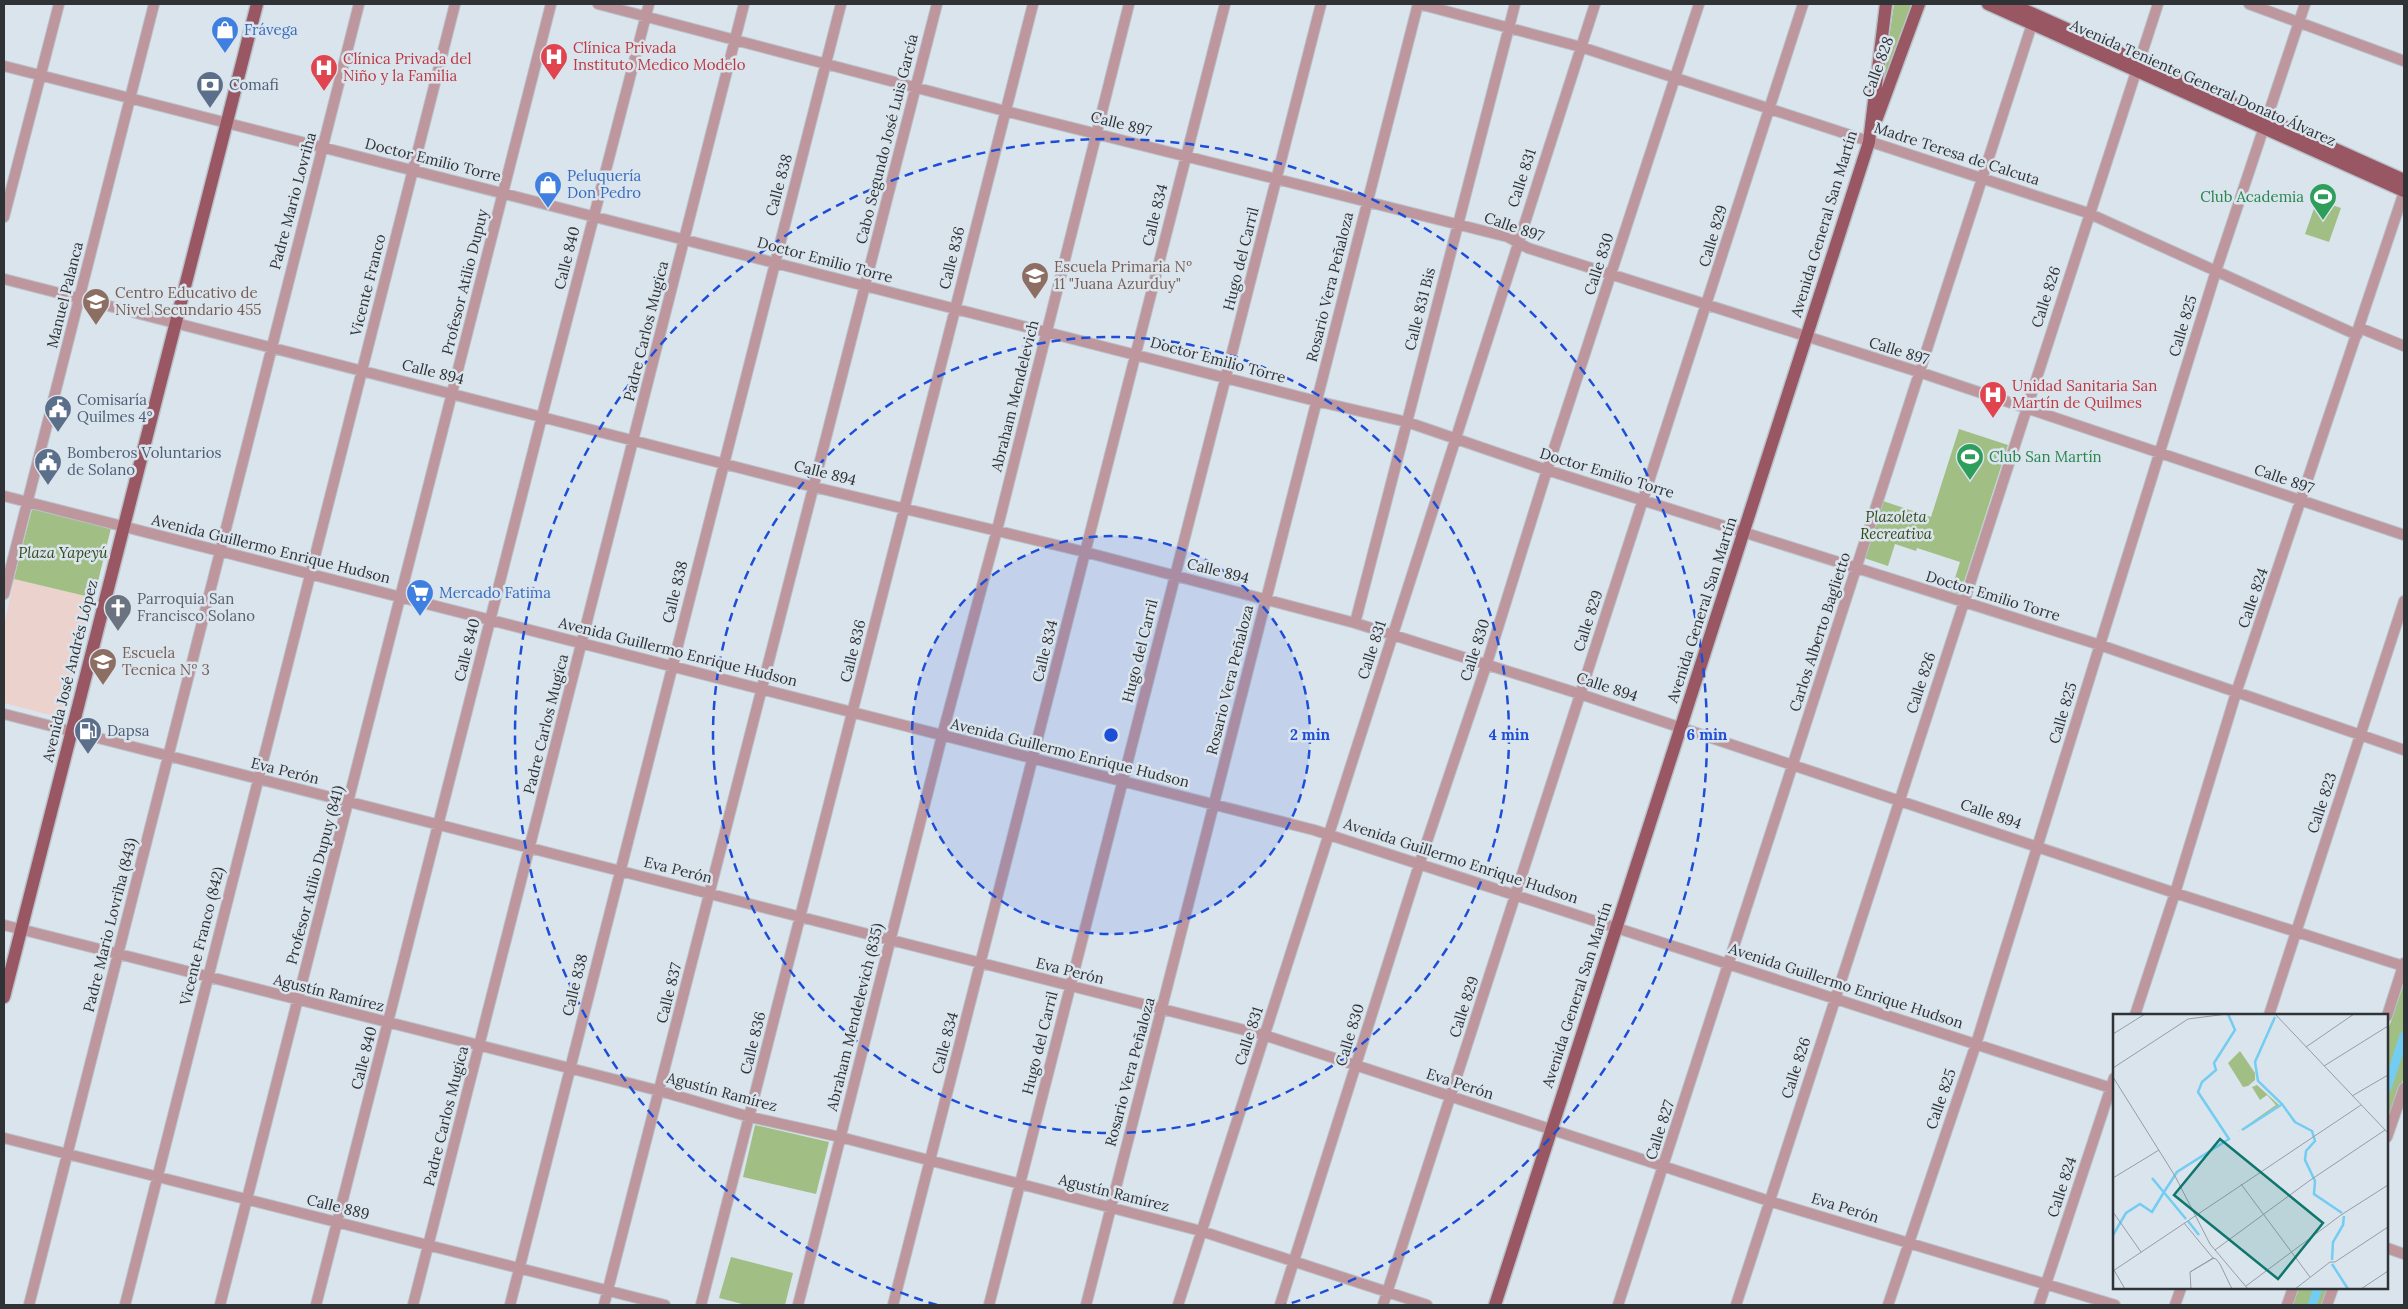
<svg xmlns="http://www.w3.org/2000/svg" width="2408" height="1309" font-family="Lora,serif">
<rect width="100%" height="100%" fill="#dae4ed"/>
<!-- medical -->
<path fill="#ecd2cc" d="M14,579L94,598L63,713L57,717L4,703V626Z"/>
<!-- green -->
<path fill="#a1bf84" d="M1894,4H1916L1885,87L1882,85Z
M2317,200L2341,208L2329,242L2305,234Z
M1959,429L2008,445L1960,594L1951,591L1960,562L1917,548L1916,551L1895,544L1888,566L1864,558L1883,501L1931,517Z
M32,509L111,528L94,598L14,579Z
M2404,983V1077L2387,1128V1033Z
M755,1125L829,1142L816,1194L743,1177Z
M731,1257L793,1273L785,1305H746L719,1298Z
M2298,1288H2332L2326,1305H2292Z"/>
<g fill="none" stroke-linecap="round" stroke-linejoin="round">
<!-- canal -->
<path stroke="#73ccf2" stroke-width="9" d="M2387,1088L2404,1036
M2312,1305L2318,1288"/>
<defs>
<path id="minor" d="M598,4L1005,111L1508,237L1528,248L1919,372L2404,535
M1419,4L1581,47L2088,213L2357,335
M2249,4L2404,61
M4,66L1316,401L1407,422L1547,470L2100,645L2404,750
M4,217L59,4
M4,279L814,487L1085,552L1355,623L1580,694L2175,893L2403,966
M2360,328L2404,346
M4,496L1314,830L2114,1089
M4,594L154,4
M1355,623L1515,4
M4,714L1264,1035L1769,1201L2115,1305
M4,925L660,1091L750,1117L840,1137L1201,1231L1427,1305
M2135,1015L2175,893L2236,693L2404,192
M2269,1015L2404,601
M2387,1016L2404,963
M2387,1137L2404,1088
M4,1138L665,1305
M2387,1248L2404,1254
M29,1305L359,4
M125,1305L455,4
M220,1305L551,4
M316,1305L542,416L649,4
M413,1305L744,4
M510,1305L841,4
M604,1305L937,4
M701,1305L1033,4
M798,1305L942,736L997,530L1129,4
M893,1305L1225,4
M989,1305L1321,4
M1086,1305L1418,4
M1178,1305L1595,4
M1280,1305L1419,865L1487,663L1547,470L1699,4
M1383,1305L1803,4
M1618,1305L2032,24
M1736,1305L2158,4
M1888,1305L1976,1044L2216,271L2305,4
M2039,1305L2114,1078
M2175,1305L2181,1288
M2287,1305L2293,1288
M2327,1305L2333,1288"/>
<path id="major" d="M1988,4L2404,191
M2011,4L2404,180
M1877,118L1919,4
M4,997L257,4
M1495,1305L1869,142L1886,4"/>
</defs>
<!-- minor casing -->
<use href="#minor" stroke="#b8c1c8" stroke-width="12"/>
<!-- major casing -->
<use href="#major" stroke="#b8c1c8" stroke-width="15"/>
<!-- minor -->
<use href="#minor" stroke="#bd979d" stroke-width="10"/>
<!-- major -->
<use href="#major" stroke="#985763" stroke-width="12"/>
</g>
<!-- distance rings -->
<circle cx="1111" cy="735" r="199" fill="#1d4ed8" fill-opacity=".12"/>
<g fill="none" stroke="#1d4ed8" stroke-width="2.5" stroke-dasharray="9 6">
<circle cx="1111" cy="735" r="199"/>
<circle cx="1111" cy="735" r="398"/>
<path d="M937 1305A596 596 0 1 1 1285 1305"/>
</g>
<!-- icons -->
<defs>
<symbol id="shop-pin" viewBox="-11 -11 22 30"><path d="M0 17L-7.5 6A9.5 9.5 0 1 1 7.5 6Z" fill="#3f7fe0" stroke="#dae4ed"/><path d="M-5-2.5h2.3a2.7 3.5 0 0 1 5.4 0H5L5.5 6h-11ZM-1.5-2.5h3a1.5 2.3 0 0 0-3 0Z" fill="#fff"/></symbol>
<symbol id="hospital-pin" viewBox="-11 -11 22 30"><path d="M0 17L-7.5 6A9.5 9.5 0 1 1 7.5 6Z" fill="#e0444e" stroke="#dae4ed"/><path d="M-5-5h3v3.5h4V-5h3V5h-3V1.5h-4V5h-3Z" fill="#fff"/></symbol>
<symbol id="bank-pin" viewBox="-11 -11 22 30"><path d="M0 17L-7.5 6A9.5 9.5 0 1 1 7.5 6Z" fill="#5c6f8a" stroke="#dae4ed"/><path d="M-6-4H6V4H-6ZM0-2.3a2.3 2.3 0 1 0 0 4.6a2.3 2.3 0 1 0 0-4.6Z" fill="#fff"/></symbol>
<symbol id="stadium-pin" viewBox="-11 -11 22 30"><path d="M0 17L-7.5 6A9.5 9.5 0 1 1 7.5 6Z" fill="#2e9e5b" stroke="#dae4ed"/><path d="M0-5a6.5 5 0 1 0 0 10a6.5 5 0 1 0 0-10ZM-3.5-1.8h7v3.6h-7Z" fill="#fff"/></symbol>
<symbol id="school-pin" viewBox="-11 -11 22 30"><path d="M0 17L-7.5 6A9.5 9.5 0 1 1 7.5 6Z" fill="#8d6e63" stroke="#dae4ed"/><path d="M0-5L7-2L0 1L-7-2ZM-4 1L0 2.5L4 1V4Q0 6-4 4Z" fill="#fff"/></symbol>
<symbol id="civic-pin" viewBox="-11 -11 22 30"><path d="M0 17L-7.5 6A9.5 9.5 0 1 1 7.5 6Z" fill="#5c6f8a" stroke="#dae4ed"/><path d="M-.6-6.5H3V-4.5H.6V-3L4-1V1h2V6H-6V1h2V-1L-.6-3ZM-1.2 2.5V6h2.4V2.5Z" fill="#fff"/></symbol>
<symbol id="supermarket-pin" viewBox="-11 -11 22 30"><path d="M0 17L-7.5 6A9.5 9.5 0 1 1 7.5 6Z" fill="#3f7fe0" stroke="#dae4ed"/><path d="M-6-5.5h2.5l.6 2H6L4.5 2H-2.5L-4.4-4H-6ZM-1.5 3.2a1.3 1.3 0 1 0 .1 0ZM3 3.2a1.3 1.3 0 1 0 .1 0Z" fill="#fff"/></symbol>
<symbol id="church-pin" viewBox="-11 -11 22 30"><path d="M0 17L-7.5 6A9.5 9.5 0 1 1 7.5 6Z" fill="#6b7280" stroke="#dae4ed"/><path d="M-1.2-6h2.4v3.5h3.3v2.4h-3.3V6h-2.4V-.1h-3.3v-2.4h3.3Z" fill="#fff"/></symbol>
<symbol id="fuel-pin" viewBox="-11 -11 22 30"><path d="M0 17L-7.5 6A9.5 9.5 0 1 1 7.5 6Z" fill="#5c6f8a" stroke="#dae4ed"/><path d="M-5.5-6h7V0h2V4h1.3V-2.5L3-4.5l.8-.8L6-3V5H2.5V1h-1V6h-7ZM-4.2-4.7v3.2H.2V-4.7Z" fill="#fff"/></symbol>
</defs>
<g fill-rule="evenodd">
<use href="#shop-pin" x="209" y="14" width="32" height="43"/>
<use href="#hospital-pin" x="538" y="41" width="32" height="43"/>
<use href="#hospital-pin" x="308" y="52" width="32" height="43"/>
<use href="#bank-pin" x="194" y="69" width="32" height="43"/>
<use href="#shop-pin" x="532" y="169" width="32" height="43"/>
<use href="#stadium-pin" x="2307" y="181" width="32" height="43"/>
<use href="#school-pin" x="1019" y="260" width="32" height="43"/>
<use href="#school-pin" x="80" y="286" width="32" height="43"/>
<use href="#hospital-pin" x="1977" y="379" width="32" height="43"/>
<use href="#civic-pin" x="42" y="393" width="32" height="43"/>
<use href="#stadium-pin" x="1954" y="441" width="32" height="43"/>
<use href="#civic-pin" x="32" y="446" width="32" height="43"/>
<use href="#supermarket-pin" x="404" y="577" width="32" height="43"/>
<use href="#church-pin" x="102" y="592" width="32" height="43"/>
<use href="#school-pin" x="87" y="646" width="32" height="43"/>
<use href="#fuel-pin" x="72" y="715" width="32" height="43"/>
</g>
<g text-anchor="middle" stroke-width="5" stroke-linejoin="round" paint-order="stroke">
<!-- shop labels -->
<g font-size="15" fill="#366cbe" stroke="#dae4ed" text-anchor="start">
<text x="244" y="35">Frávega</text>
<text x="567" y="181">Peluquería<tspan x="567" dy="17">Don Pedro</tspan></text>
<text x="439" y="598">Mercado Fatima</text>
</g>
<!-- health labels -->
<g font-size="15" fill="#be3a42" stroke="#dae4ed" text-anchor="start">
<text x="573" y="53">Clínica Privada<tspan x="573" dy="17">Instituto Medico Modelo</tspan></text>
<text x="343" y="64">Clínica Privada del<tspan x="343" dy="17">Niño y la Familia</tspan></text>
<text x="2012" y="391">Unidad Sanitaria San<tspan x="2012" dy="17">Martín de Quilmes</tspan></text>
</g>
<!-- street labels -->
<g font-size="15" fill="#2f3336" stroke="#dae4ed">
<text transform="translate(1878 67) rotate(-70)" y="5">Calle 828</text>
<text transform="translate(2203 83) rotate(24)" y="5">Avenida Teniente General Donato Álvarez</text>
<text transform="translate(1121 124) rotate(14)" y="5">Calle 897</text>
<text transform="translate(887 139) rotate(-76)" y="5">Cabo Segundo José Luis García</text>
<text transform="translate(1957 154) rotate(18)" y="5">Madre Teresa de Calcuta</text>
<text transform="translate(433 160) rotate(14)" y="5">Doctor Emilio Torre</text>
<text transform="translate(1522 178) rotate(-72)" y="5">Calle 831</text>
<text transform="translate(779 185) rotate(-75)" y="5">Calle 838</text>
<text transform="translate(293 201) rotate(-75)" y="5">Padre Mario Lovriha</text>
<text transform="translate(1155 215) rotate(-76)" y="5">Calle 834</text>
<text transform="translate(1824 224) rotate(-73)" y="5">Avenida General San Martín</text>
<text transform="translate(1514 227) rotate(19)" y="5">Calle 897</text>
<text transform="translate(1713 236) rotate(-73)" y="5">Calle 829</text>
<text transform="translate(567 258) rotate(-76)" y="5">Calle 840</text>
<text transform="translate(952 258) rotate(-76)" y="5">Calle 836</text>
<text transform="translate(1241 259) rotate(-76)" y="5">Hugo del Carril</text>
<text transform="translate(825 260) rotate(15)" y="5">Doctor Emilio Torre</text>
<text transform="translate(1599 264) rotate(-72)" y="5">Calle 830</text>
<text transform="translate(465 282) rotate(-76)" y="5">Profesor Atilio Dupuy</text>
<text transform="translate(368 285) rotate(-76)" y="5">Vicente Franco</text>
<text transform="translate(1330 287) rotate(-76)" y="5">Rosario Vera Peñaloza</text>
<text transform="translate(65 295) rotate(-76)" y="5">Manuel Palanca</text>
<text transform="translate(2046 297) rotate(-72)" y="5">Calle 826</text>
<text transform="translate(1420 309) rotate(-76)" y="5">Calle 831 Bis</text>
<text transform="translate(2183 326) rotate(-73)" y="5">Calle 825</text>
<text transform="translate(646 331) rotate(-76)" y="5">Padre Carlos Mugica</text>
<text transform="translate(1899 351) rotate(17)" y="5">Calle 897</text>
<text transform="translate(1218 360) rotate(15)" y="5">Doctor Emilio Torre</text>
<text transform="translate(433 372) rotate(14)" y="5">Calle 894</text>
<text transform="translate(1015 396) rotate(-76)" y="5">Abraham Mendelevich</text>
<text transform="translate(825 473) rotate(14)" y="5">Calle 894</text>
<text transform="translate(1607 473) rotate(17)" y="5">Doctor Emilio Torre</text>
<text transform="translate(2284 479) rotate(19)" y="5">Calle 897</text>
<text transform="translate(271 549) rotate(14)" y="5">Avenida Guillermo Enrique Hudson</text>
<text transform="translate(1218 571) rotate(14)" y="5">Calle 894</text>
<text transform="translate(675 592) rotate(-76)" y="5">Calle 838</text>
<text transform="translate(1993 596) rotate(17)" y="5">Doctor Emilio Torre</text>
<text transform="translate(2253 598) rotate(-71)" y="5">Calle 824</text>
<text transform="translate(1702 610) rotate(-72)" y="5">Avenida General San Martín</text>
<text transform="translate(1588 621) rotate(-72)" y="5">Calle 829</text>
<text transform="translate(1820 632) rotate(-72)" y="5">Carlos Alberto Baglietto</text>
<text transform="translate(467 650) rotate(-76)" y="5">Calle 840</text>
<text transform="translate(1372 650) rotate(-72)" y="5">Calle 831</text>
<text transform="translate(1475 650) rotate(-72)" y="5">Calle 830</text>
<text transform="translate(853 651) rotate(-76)" y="5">Calle 836</text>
<text transform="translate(1045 651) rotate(-76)" y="5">Calle 834</text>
<text transform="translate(1140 651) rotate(-76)" y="5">Hugo del Carril</text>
<text transform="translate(678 652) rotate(14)" y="5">Avenida Guillermo Enrique Hudson</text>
<text transform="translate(70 671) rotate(-76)" y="5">Avenida José Andrés López</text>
<text transform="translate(1230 680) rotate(-76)" y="5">Rosario Vera Peñaloza</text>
<text transform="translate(1921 683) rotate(-72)" y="5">Calle 826</text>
<text transform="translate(1607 687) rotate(18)" y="5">Calle 894</text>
<text transform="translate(2063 713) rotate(-73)" y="5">Calle 825</text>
<text transform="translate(546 724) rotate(-76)" y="5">Padre Carlos Mugica</text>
<text transform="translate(1070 753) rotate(14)" y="5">Avenida Guillermo Enrique Hudson</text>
<text transform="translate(285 771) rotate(14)" y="5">Eva Perón</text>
<text transform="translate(2322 803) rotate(-72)" y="5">Calle 823</text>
<text transform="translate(1991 814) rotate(19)" y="5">Calle 894</text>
<text transform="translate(1461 861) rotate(18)" y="5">Avenida Guillermo Enrique Hudson</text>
<text transform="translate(678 870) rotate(14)" y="5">Eva Perón</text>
<text transform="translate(315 875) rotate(-75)" y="5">Profesor Atilio Dupuy (841)</text>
<text transform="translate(110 925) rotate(-76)" y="5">Padre Mario Lovriha (843)</text>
<text transform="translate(202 936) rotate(-76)" y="5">Vicente Franco (842)</text>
<text transform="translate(1070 971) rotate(14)" y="5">Eva Perón</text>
<text transform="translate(575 985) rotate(-76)" y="5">Calle 838</text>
<text transform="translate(1846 986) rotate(18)" y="5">Avenida Guillermo Enrique Hudson</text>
<text transform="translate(329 993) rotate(14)" y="5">Agustín Ramírez</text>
<text transform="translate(669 993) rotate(-76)" y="5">Calle 837</text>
<text transform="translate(1577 995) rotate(-72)" y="5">Avenida General San Martín</text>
<text transform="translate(1464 1007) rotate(-72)" y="5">Calle 829</text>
<text transform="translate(855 1017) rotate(-76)" y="5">Abraham Mendelevich (835)</text>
<text transform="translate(1350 1035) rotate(-73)" y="5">Calle 830</text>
<text transform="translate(1249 1036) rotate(-72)" y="5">Calle 831</text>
<text transform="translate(753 1043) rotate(-76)" y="5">Calle 836</text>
<text transform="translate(945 1043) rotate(-75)" y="5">Calle 834</text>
<text transform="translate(1040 1043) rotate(-76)" y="5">Hugo del Carril</text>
<text transform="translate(364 1058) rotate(-76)" y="5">Calle 840</text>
<text transform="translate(1796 1068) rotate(-72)" y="5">Calle 826</text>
<text transform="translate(1130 1072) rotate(-75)" y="5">Rosario Vera Peñaloza</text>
<text transform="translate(1460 1084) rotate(18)" y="5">Eva Perón</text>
<text transform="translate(722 1092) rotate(15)" y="5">Agustín Ramírez</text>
<text transform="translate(1941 1099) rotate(-71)" y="5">Calle 825</text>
<text transform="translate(446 1116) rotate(-76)" y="5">Padre Carlos Mugica</text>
<text transform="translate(1660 1130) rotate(-72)" y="5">Calle 827</text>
<text transform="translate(2062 1187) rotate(-72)" y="5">Calle 824</text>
<text transform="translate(1114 1193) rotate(14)" y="5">Agustín Ramírez</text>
<text transform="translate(338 1207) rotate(14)" y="5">Calle 889</text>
<text transform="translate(1845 1208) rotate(17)" y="5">Eva Perón</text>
</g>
<!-- service labels -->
<g font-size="15" fill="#4e5e75" stroke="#dae4ed" text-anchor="start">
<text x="229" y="90">Comafi</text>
<text x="77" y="405">Comisaría<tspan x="77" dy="17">Quilmes 4°</tspan></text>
<text x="67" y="458">Bomberos Voluntarios<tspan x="67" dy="17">de Solano</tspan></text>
<text x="107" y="736">Dapsa</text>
</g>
<!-- leisure labels -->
<g font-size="15" fill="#27864d" stroke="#dae4ed" text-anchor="end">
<text x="2304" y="202">Club Academia</text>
<text x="1989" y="462" text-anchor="start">Club San Martín</text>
</g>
<!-- education labels -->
<g font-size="15" fill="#785e54" stroke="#dae4ed" text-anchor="start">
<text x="1054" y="272">Escuela Primaria Nº<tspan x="1054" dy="17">11 "Juana Azurduy"</tspan></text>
<text x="115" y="298">Centro Educativo de<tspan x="115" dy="17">Nivel Secundario 455</tspan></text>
<text x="122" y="658">Escuela<tspan x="122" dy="17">Tecnica Nº 3</tspan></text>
</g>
<!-- park labels -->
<g font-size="15" font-style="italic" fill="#324918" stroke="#dae4ed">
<text x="1896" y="522">Plazoleta<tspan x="1896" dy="17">Recreativa</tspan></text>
<text x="63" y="558">Plaza Yapeyú</text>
</g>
<!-- worship labels -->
<g font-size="15" fill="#5b616d" stroke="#dae4ed" text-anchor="start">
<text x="137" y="604">Parroquia San<tspan x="137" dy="17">Francisco Solano</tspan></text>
</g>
</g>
<!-- overview -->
<g transform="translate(2113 1014)">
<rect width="275" height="275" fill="#dae4ed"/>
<path d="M127,37L142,59V66L135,72L130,73L115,49ZM144,71L166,91L123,119L163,91L154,81L147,86L139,73Z" fill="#a1bf84"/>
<path fill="none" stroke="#73ccf2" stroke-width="2.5" d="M162,3L142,48L145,67L169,90L182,108L199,117L202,127L193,137L192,146L202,167L201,180L229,199M129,116L168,91M39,164L73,205M51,178L64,158L116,125L85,78L89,68L103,56L101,49L122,16L115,0M75,207L86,221M0,221L13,199L27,190L39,198L51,178M219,246L220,228L230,211L231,202M219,250L235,275"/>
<path fill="none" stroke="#969da4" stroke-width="1" d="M162,0L275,119M0,20L32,0M193,33L241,0M211,52L275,12M0,54L75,5L114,0M0,63L62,162L97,230L135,275M239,82L275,61M0,164L46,136M128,170L197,263M0,198L28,238M71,209L100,244M102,236L196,167L272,116M101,244L77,258L100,244L103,245L107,250L119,275M1,256L12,275M0,257L248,91M77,258L78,275M133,272L228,201L275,171M182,275L217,248H222L275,213M248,275L275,257"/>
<path fill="#0f766e" fill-opacity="0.15" stroke="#0f766e" stroke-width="2.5" d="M107,125L210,209L165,265L61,181Z"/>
<rect width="275" height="275" fill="none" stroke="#2f3336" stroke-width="2.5"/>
</g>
<circle cx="1111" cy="735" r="8" fill="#1d4ed8" stroke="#dae4ed" stroke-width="2.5"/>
<g font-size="15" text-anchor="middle" font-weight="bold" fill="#1d4ed8" stroke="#dae4ed" stroke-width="5" stroke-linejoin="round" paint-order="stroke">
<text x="1310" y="740">2 min</text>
<text x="1509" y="740">4 min</text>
<text x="1707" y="740">6 min</text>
</g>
<!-- border -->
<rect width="2408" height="1309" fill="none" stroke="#2f3336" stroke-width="10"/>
</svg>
